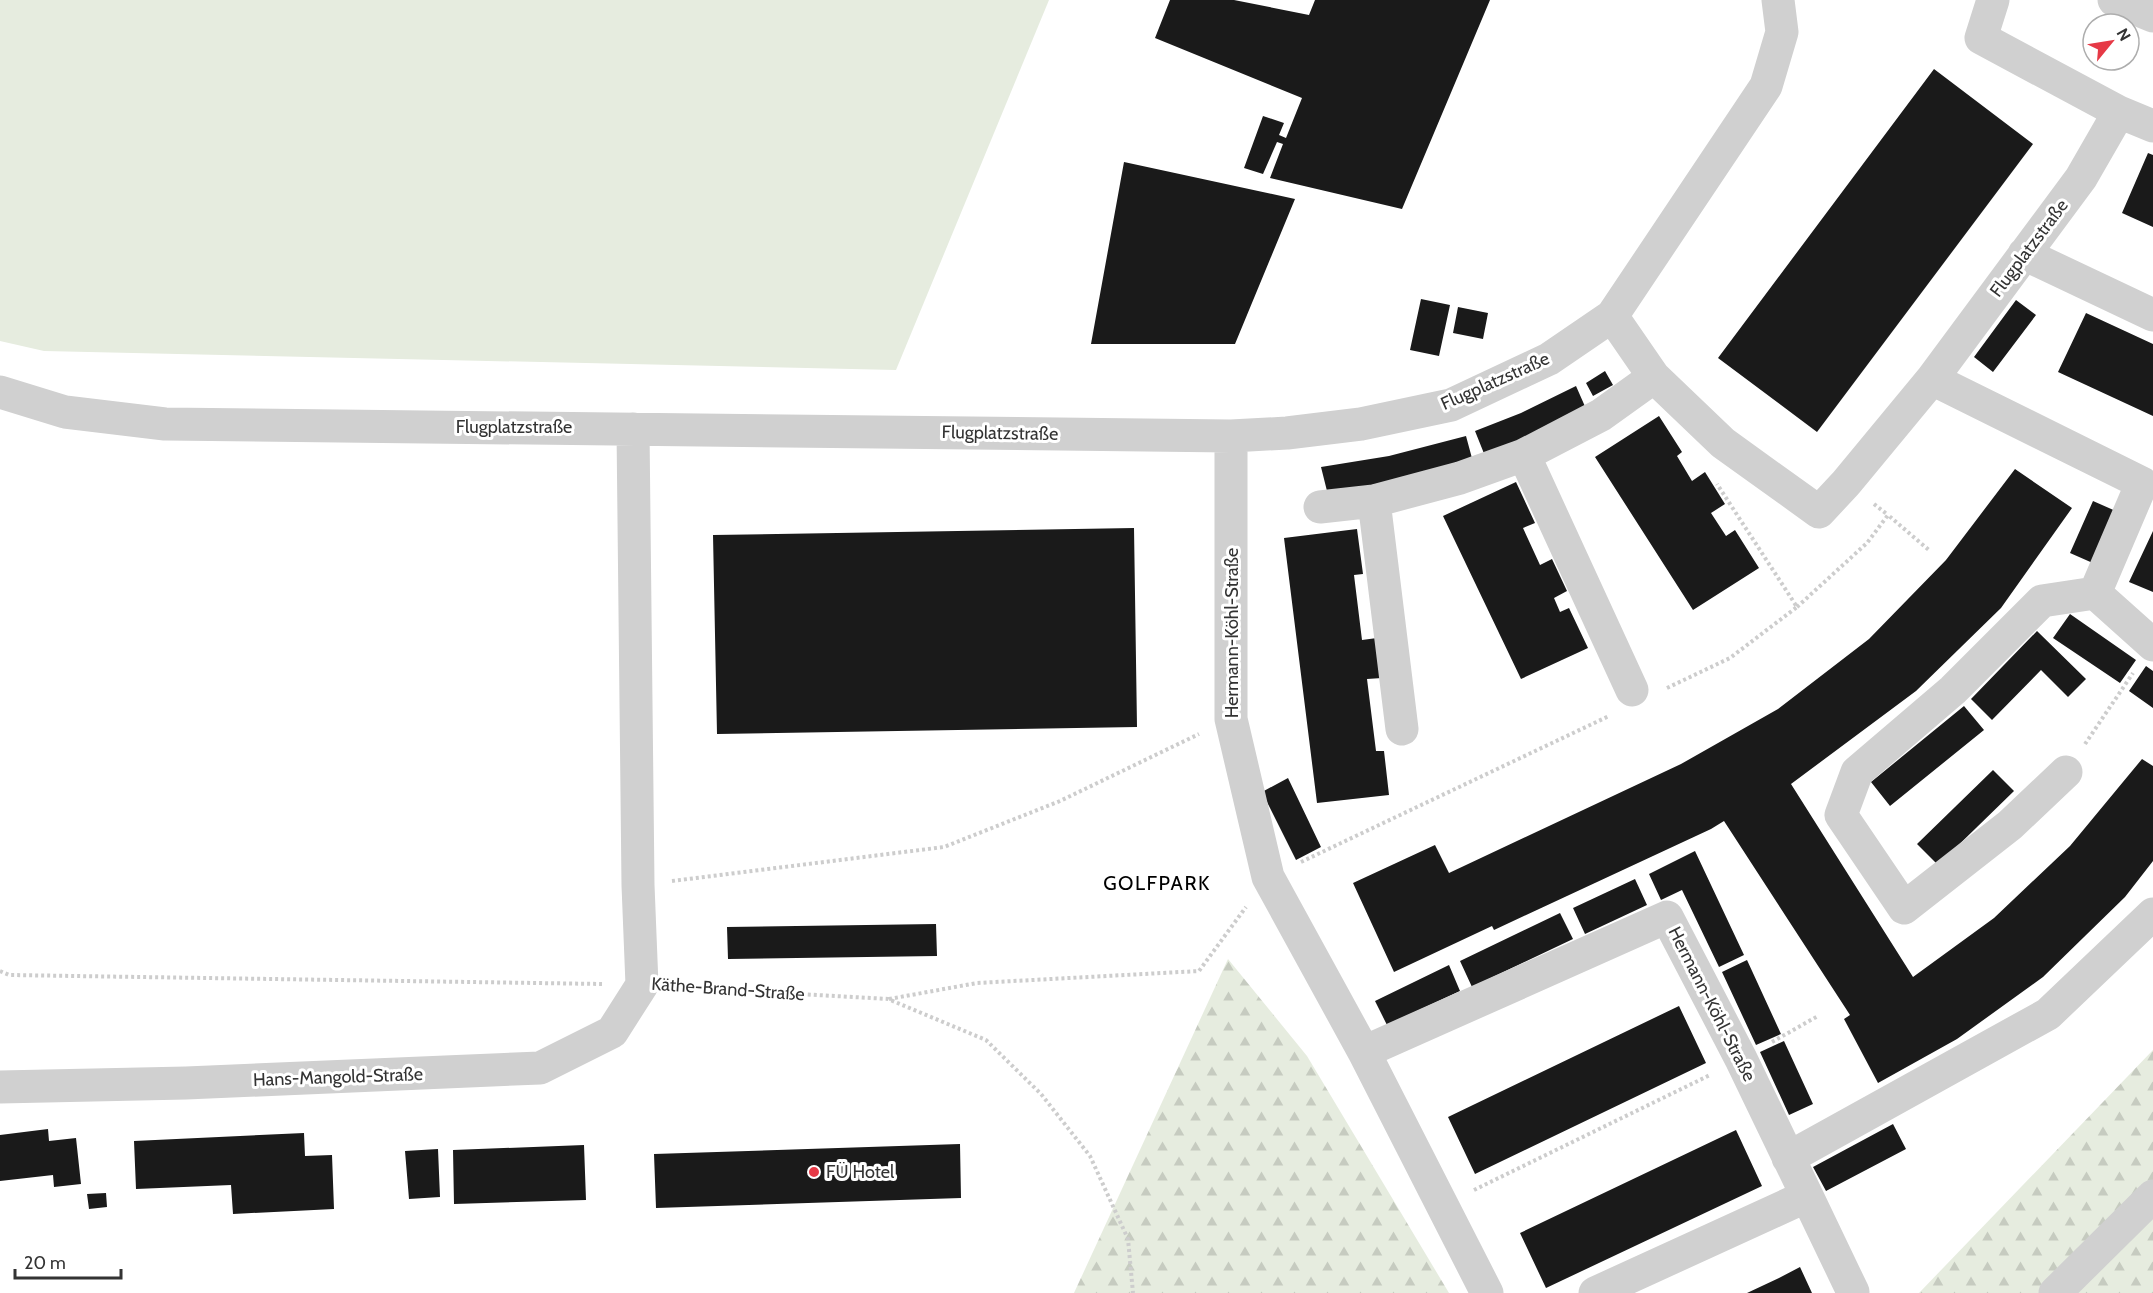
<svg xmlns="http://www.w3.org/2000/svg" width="2153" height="1293" font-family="Cabin,sans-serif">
<defs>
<pattern id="forest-firs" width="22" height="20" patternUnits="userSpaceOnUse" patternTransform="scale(1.5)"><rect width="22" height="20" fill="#e6ecdf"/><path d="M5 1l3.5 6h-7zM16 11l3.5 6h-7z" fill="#c6cbc0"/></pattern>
</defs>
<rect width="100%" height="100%" fill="#fff"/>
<!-- grass -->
<path fill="#e6ecdf" d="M0,0H1049L896,370L44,351L0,341Z"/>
<!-- forest -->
<path fill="url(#forest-firs)" d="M1228,959L1307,1056L1449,1293H1074Z
M2153,1050V1293H1919Z"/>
<!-- building -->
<path fill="#1a1a1a" d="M1170,0H1234L1309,15L1315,0H1490L1402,209L1270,178L1283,144L1277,142L1263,174L1244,168L1263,116L1284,123L1279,135L1286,138L1302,98L1155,38Z
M1934,69L2033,144L1817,432L1718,358Z
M2148,153L2153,155V227L2122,213Z
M1124,162L1295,199L1235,344H1091Z
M1421,299L1450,305L1439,356L1410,350Z
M2016,300L2036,315L1993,372L1974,357Z
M1458,307L1488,313L1483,339L1453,333Z
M2086,313L2153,344V416L2058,372Z
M1605,371L1613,385L1593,396L1586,383Z
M1576,386L1587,411L1485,456L1475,431L1521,413Z
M1659,416L1682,452L1677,456L1692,481L1705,472L1725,504L1711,513L1726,536L1735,530L1759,568L1693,610L1595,457Z
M1466,436L1473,462L1328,495L1321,467L1389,456Z
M2015,469L2072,508L2001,608L1916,691L1791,784L1913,977L1994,918L2070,846L2142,759L2153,766V861L2125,897L2043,977L1957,1039L1878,1083L1844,1019L1850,1015L1724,821L1711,829L1494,930L1492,926L1394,972L1353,883L1435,845L1449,873L1681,764L1778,709L1869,639L1946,560Z
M1516,482L1535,523L1523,528L1540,565L1552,559L1567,591L1554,598L1560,612L1569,608L1588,648L1521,679L1443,516Z
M2093,501L2118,512L2095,564L2070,553Z
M1134,528L1137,727L717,734L713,535Z
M1357,529L1363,574L1354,575L1362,640L1377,638L1382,678L1367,679L1376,751H1384L1389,795L1317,803L1284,538Z
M2153,531V592L2129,582Z
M2070,614L2136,660L2120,683L2053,638Z
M2037,631L2086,679L2068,697L2041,670L1992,720L1971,699Z
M2146,666L2153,671V708L2129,691Z
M1964,706L1984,730L1890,806L1871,782Z
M1993,770L2014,791L1938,865L1917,844Z
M1288,778L1321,847L1296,860L1262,792Z
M1695,851L1744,955L1719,967L1682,890L1661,900L1649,874Z
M1635,879L1647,905L1585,934L1573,908Z
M1560,913L1573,939L1472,987L1460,961Z
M936,924L937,956L728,959L727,927Z
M1747,960L1781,1034L1756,1045L1722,972Z
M1449,965L1460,991L1387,1025L1375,1001Z
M1679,1006L1706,1063L1475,1174L1448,1117Z
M1784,1041L1813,1104L1789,1115L1760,1052Z
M1893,1124L1906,1149L1826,1191L1813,1167Z
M48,1129L49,1141L76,1138L81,1184L54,1187L53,1175L0,1181V1135Z
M1736,1130L1762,1186L1546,1288L1520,1233Z
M304,1133L305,1156L332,1155L334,1209L233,1214L231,1185L136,1189L134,1141Z
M960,1144L961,1198L656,1208L654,1154Z
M584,1145L586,1200L454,1204L453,1150Z
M438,1149L440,1197L409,1199L405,1151Z
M106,1193L107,1207L89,1209L87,1194Z
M1800,1267L1812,1293H1747L1779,1278Z"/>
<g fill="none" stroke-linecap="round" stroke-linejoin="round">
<!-- path -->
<path stroke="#cdcdcd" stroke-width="4" stroke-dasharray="3 3" stroke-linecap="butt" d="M1874,504L1888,515
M1797,607L1867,543L1888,515L1930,551
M1667,688L1730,658L1797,607L1717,484
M2085,744L2133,673
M1301,862L1609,716
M672,881L944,847L1060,801L1199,734
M0,971L9,975L602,984
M676,987L888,999L986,1040L1041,1094L1090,1156L1128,1239L1133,1293
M889,999L977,983L1199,971L1246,907
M1772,1042L1818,1016
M1474,1190L1710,1075"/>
<!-- minor -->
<path stroke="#d0d0d0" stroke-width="33" d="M1993,0L1981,38L2119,112L2153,126
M2114,0L2153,16
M2024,254L2153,315
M1612,316L1654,377L1723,443L1819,512L1846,483L1932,379L2142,483L2095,593L2153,645
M1932,379L2081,178L2119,112
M0,392L65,412L165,424L1231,436L1287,433L1361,424L1451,405L1549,359L1612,316L1766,86L1782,32L1778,0
M1231,436V719L1268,877L1364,1052L1667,917L1741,1059L1807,1196L1595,1293
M1524,455L1632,690
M1374,501L1402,729
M1320,507L1374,501L1460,478L1524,455L1601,415L1654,377
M2066,772L2010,825L1904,908L1841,815L1857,772L1953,690L2042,601L2095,593
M1364,1052L1487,1293
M0,1087L186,1083L540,1068L612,1032L642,985L638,885L633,429
M1788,1158L2048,1014L2153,914
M1807,1196L1853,1292
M2055,1293L2153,1196"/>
</g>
<!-- markers -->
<circle fill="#e63946" stroke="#fff" stroke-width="2" cx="814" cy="1172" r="6"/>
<g text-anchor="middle" stroke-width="6" stroke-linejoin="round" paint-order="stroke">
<!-- street labels -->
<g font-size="18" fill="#333" stroke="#fff">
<text transform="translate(2029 248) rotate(-53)" y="6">Flugplatzstraße</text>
<text transform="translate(1495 381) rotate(-24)" y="6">Flugplatzstraße</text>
<text x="514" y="433">Flugplatzstraße</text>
<text transform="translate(1000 433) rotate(1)" y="6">Flugplatzstraße</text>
<text transform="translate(1232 633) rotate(-90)" y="6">Hermann-Köhl-Straße</text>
<text transform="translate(728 989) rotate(4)" y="6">Käthe-Brand-Straße</text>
<text transform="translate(1712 1004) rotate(63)" y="6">Hermann-Köhl-Straße</text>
<text transform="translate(338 1077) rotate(-2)" y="6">Hans-Mangold-Straße</text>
</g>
<!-- poi labels -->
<g font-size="18" fill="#333" stroke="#fff" text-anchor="start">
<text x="826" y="1178">FÜ Hotel</text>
</g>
<!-- neighbourhood labels -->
<g font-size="20" letter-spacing="1.5" fill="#000" stroke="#fff">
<text x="1157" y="890">GOLFPARK</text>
</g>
</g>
<!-- north arrow -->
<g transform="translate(2111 42) rotate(60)"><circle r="28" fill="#ffffff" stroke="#adadad" stroke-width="1.5"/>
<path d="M0-4.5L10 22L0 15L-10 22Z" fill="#e63946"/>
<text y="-9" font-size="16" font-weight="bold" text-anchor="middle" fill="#333333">N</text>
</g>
<!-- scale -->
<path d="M15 1269v9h106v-9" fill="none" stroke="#333333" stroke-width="3"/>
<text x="24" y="1269" font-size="18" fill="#333333" stroke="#ffffff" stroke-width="4.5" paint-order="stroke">20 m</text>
</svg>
